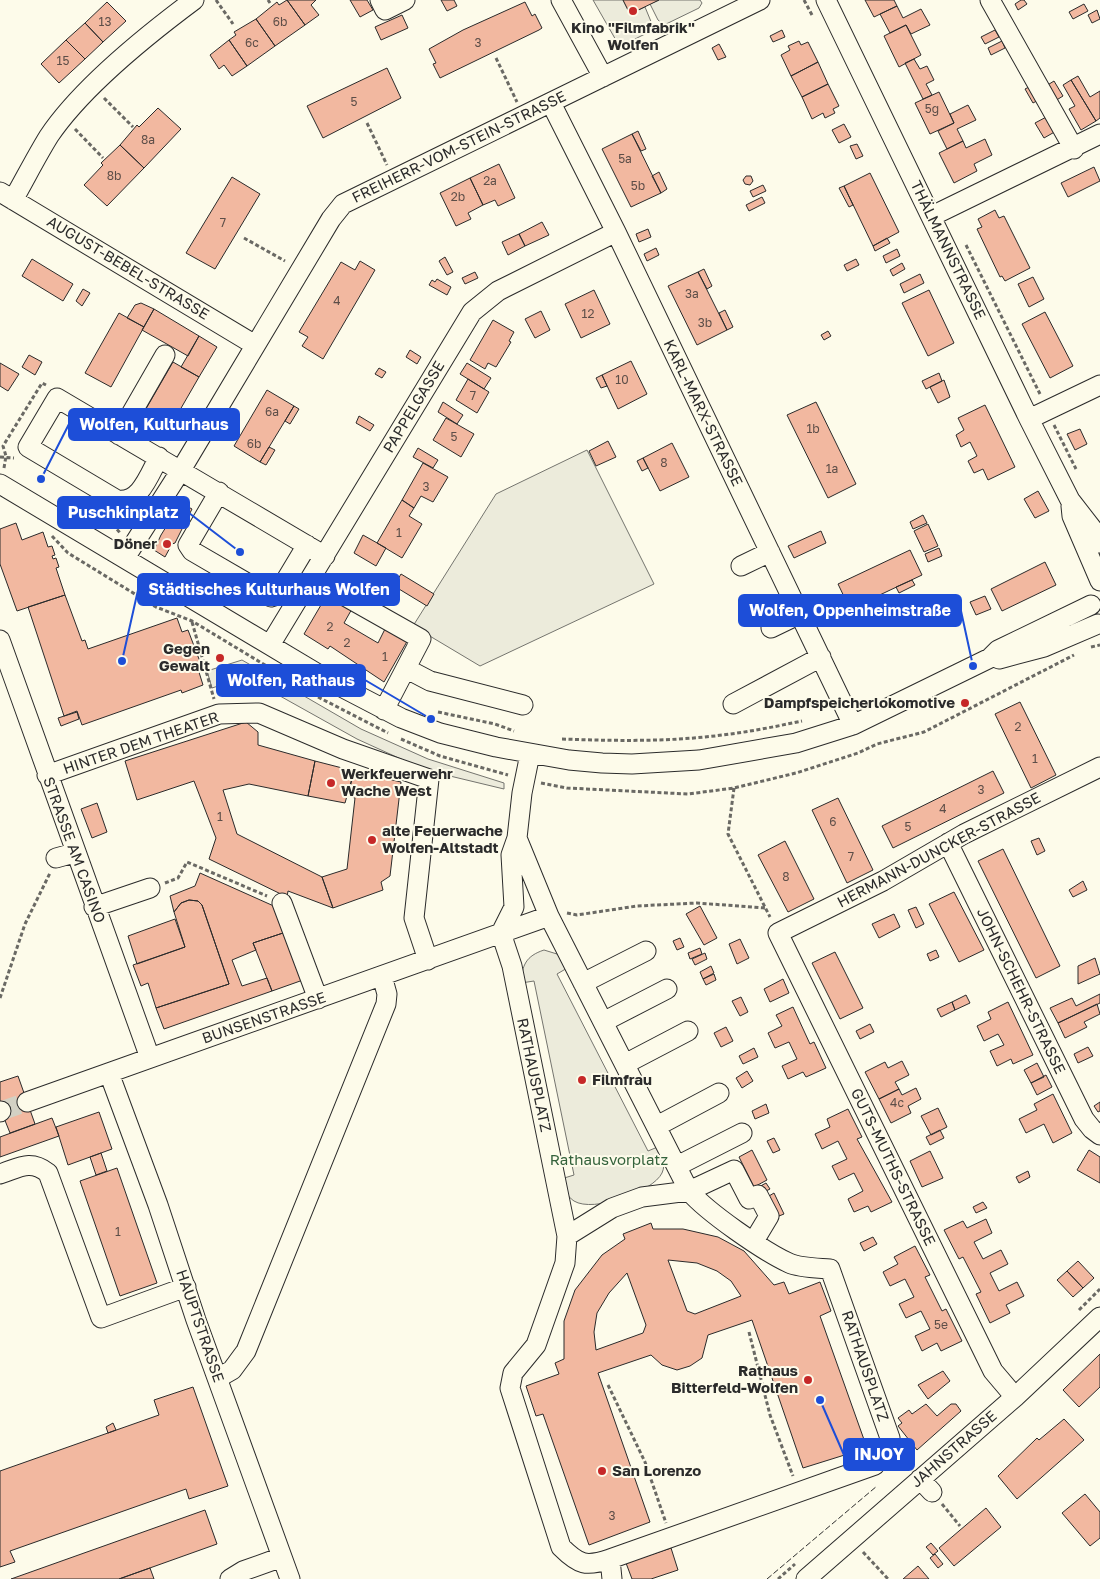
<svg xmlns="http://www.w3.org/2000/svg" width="1100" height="1579" font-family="'Golos Text',sans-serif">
<rect width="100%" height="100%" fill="#fdfbea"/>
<!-- green -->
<path fill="#ecebdb" stroke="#74746e" d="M593,0H623L630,14L645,7L652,24L651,31L625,44L617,42Z
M659,0H700L702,3L699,8L664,25L658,20L650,4Z
M587,450L654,584L480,666L413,626L496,494Z
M242,660L361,729L428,759L504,783V789L425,770L357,739L246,677L212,688L207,671Z
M544,950L557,954L569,967L557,974L648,1151L660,1146C663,1155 666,1164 662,1173C653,1192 593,1213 574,1201C566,1196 564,1187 561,1179L574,1175L534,981L521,983C522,965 526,956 544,950Z"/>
<!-- building -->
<path fill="#f2b8a0" stroke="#2b2b2b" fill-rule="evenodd" d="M287,0L305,25L275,46L256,19L277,2L279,5Z
M287,0H316L311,5L319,15L305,25Z
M350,0H367L373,10L360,17Z
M441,0H454L457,6L447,11Z
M623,0H659L630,14Z
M865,0H894L897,6L874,17Z
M1021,0H1024L1027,4L1018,10L1015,4Z
M107,2L126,21L103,42L85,23Z
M525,2L532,16L535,14L542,28L539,30L440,78L433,64L436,63L429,49L463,30Z
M1084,4L1088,11L1073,19L1069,12Z
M897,6L903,18L921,9L930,25L911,34L906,25L890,33L880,14Z
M1097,10L1100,19L1092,23L1088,15Z
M402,15L408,28L381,40L375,27Z
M256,19L275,46L247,66L229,40L236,35L234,32Z
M85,23L103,42L85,59L66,40Z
M906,25L921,55L899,67L884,36Z
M782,30L785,37L773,42L770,36Z
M995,30L999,37L985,44L981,37Z
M66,40L85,59L59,83L41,64Z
M229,40L247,66L232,76L224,65L219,69L210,55Z
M799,41L801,45L808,42L818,62L791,76L781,55L790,50L788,46Z
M1002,41L1005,48L991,55L988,48Z
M719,44L726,57L718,60L712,48Z
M914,59L920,69L927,66L934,80L926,84L932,95L923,99L905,63Z
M818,62L828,84L802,97L791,76Z
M387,68L401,98L323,138L307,106Z
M1078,76L1090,97L1100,91V118L1096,121L1071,80Z
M1071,80L1096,121L1081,130L1069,109L1075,106L1063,85Z
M1054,81L1063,96L1055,101L1046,86Z
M828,84L839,106L833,109L835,113L825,118L823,113L812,119L802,97Z
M1035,84L1042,98L1033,103L1025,89Z
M939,92L954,123L930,134L915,103Z
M968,105L976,120L957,129L963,141L947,149L938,131L954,123L950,114Z
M158,108L181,129L144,168L120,145L137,125L139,127Z
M1050,115L1058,130L1044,138L1035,123Z
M844,124L851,137L839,143L832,130Z
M638,131L646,149L641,151L632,134Z
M632,134L661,193L631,207L602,149Z
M985,139L992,155L974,164L977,171L954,183L939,153L963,141L966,148Z
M857,144L863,156L856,159L850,146Z
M120,145L144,168L107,206L84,185L103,165L101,163Z
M499,164L515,198L498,206L495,200L483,205L470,178Z
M1094,167L1100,181L1068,197L1061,183Z
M659,172L667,189L661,193L652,176Z
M870,173L899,232L873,246L844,186Z
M746,176H751L753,181L750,185L745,184L743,180Z
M232,177L260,194L215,269L186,253Z
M470,178L483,205L468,213L471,219L456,226L440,193Z
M763,185L766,191L753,197L750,191Z
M844,186L853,205L849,207L839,188Z
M762,197L765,203L749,211L746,205Z
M995,210L999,218L1004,216L1030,268L1005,281L1002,276L1000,277L977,229L982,227L978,219Z
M542,222L549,235L525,246L519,234Z
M648,229L651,237L639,242L636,234Z
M519,234L525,246L508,255L502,242Z
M887,238L890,243L875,251L873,246Z
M656,248L659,255L647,261L644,254Z
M897,249L900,256L886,263L883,256Z
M445,257L453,272L447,275L439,261Z
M32,259L73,284L63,301L22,276Z
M856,259L859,265L847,271L844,265Z
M360,261L375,270L323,359L302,346L308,337L299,332L341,262L355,270Z
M902,263L905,269L893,276L890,270Z
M704,269L712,286L707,289L698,272Z
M475,272L478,278L465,284L462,278Z
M698,272L727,330L697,345L668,286Z
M920,274L924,283L904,293L900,284Z
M1033,277L1044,299L1029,307L1018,284Z
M437,279L451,287L447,295L429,285L432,280L435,282Z
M83,289L90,293L82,306L76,301Z
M594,290L610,324L581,338L565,304Z
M929,290L954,343L928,356L902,303Z
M141,303L154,309L144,327L127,318L135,305Z
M154,309L199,336L188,356L142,330Z
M725,310L733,327L727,330L719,313Z
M541,311L550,330L535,338L525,319Z
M1045,312L1073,366L1050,378L1022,324Z
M119,313L144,327L111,387L85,373Z
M493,320L514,332L509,341L511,342L496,367L488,363L485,369L470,360Z
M828,331L831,336L824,340L821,335Z
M199,336L217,347L199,377L181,367Z
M410,350L421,357L417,364L406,357Z
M29,355L42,362L35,375L22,367Z
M631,361L647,394L618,409L602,375Z
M173,362L199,377L169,429L143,414Z
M0,363L19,374L8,391L0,386Z
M467,363L491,378L484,389L460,374Z
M379,368L386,372L382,378L375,374Z
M939,373L942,381L926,389L922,381Z
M602,375L607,386L601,388L596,378Z
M468,379L489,392L477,413L456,400Z
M944,380L950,397L938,403L930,387Z
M267,390L294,406L260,462L234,446Z
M443,402L463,415L457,424L438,412Z
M816,402L856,484L828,498L787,415Z
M985,405L1015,467L988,480L983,469L974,473L968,461L977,456L970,442L961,447L956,435L964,430L958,418Z
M294,406L299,409L290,424L285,421Z
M359,416L374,425L370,431L356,423Z
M446,418L474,434L461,457L433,440Z
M1080,429L1087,444L1075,450L1067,434Z
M608,441L616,457L596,466L589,451Z
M672,443L689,477L660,491L643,458Z
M269,447L275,450L266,465L260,462Z
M418,448L438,460L433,468L413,457Z
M643,458L648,468L642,471L637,461Z
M423,463L448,477L433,502L421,496L414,508L402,500Z
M1038,491L1049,511L1035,518L1024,499Z
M402,500L414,508L409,516L422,524L402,558L377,543Z
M181,503L192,509L175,543L172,544L165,557L154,550L161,535Z
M923,515L927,523L913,529L910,522Z
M16,523L22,540L43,532L48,547L52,546L55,555L52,556L53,559L56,558L59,567L56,568L65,595L17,611L0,564V529Z
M928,524L938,546L924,552L914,531Z
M821,531L826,543L794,558L788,546Z
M363,535L386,548L376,566L354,553Z
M939,548L942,556L928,562L925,554Z
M910,550L922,575L850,609L838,584Z
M1045,562L1056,585L1002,611L991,589Z
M401,574L434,594L427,606L394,586Z
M912,580L915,585L899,593L896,587Z
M328,593L353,607L344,623L378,643L387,625L409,638L384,682L330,646L328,649L304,634Z
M65,595L82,641L85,640L88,649L177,618L182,632L188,630L202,667L198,669L203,685L182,693L181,690L82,725L77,711L64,716L28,607Z
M985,596L991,609L976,615L970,602Z
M1020,702L1056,775L1031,788L995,714Z
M77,712L79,719L61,726L58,718Z
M246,722L258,732V745L315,761L308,796L249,784L223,790L237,834L322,877L333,908L288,891L287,897L209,859L216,838L194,781L137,800L125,761Z
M315,761L354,771L345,803L308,796Z
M354,771L401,782L390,876L381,882L383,890L333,908L322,877L347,869L355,798L348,796Z
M993,771L1004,793L893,848L882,826Z
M838,798L873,870L847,883L812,810Z
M97,803L107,832L92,838L81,809Z
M1039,838L1045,851L1037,855L1031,841Z
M785,841L814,899L788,912L758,855Z
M1003,849L1060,966L1036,978L978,861Z
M200,873L276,907L286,932L253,943L256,950L232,960L242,986L267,978L272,991L164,1029L156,1008L229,984L202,905L198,901L189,900L181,903L174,912L170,896L195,886Z
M1083,881L1087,890L1073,897L1069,890Z
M954,892L984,950L959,962L929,904Z
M189,900L198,901L202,905L229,984L156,1008L148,983L141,986L133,965L185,947L174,912L181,903Z
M700,906L717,938L704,945L686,914Z
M916,907L924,924L916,928L908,910Z
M894,914L900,927L879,938L872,924Z
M175,919L185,947L137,964L128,936Z
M286,932L303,980L272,991L253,943Z
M680,938L684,947L677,950L673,941Z
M740,939L749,958L737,964L729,944Z
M700,948L702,954L690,959L688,953Z
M936,950L939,957L930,961L927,954Z
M835,952L863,1008L840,1019L812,963Z
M705,953L707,959L695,965L692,959Z
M1095,958L1100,974L1078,984V966Z
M711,966L714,973L703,979L700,972Z
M714,974L716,980L706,985L703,979Z
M783,979L789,993L770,1002L764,989Z
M1100,994V1003L1058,1023L1050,1008L1072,998L1076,1006Z
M966,995L970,1003L955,1010L952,1002Z
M741,997L748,1012L740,1016L732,1001Z
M952,1002L955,1010L941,1017L937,1009Z
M1008,1002L1033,1055L1013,1064L1011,1059L997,1066L990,1051L1004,1045L998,1034L984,1041L977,1026L991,1019L988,1012Z
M1097,1004L1100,1014L1084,1022L1087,1027L1065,1038L1058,1023Z
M793,1007L810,1044L814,1042L826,1068L806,1077L803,1072L788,1079L782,1066L797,1059L789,1042L775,1048L768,1033L782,1026L776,1015Z
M870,1024L874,1032L860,1039L856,1031Z
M726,1027L733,1041L721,1047L714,1033Z
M1088,1047L1093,1056L1078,1063L1074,1054Z
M754,1048L758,1057L743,1064L739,1056Z
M902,1061L909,1075L895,1082L899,1089L879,1099L865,1072L885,1062L888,1068Z
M1037,1063L1044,1077L1031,1083L1024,1070Z
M747,1071L753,1081L742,1088L736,1078Z
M1046,1075L1052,1087L1037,1095L1031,1083Z
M18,1076L35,1124L10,1133L0,1108V1082Z
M916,1088L921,1099L908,1106L911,1113L891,1123L879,1099L899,1089L902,1095Z
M1053,1094L1072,1133L1053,1143L1044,1124L1026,1133L1019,1119L1037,1110L1034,1104Z
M1100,1102V1111L1098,1112L1094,1106Z
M766,1104L769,1113L755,1119L752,1111Z
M938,1108L947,1127L931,1135L921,1116Z
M848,1109L862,1137L857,1139L892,1202L871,1212L868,1206L854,1212L848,1199L863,1191L854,1173L839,1180L832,1166L847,1159L838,1141L822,1149L815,1134L830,1127L827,1119Z
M99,1112L112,1149L68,1165L56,1127Z
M52,1118L59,1136L0,1157V1137Z
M940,1130L944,1138L930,1145L926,1137Z
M774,1138L780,1150L773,1153L767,1141Z
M752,1150L767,1180L754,1187L739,1157Z
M1089,1150L1100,1157V1183L1077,1170Z
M930,1151L943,1178L922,1187L910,1161Z
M101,1153L107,1171L96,1175L90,1157Z
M117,1168L157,1283L120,1296L80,1181Z
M1028,1171L1030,1177L1019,1183L1016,1177Z
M766,1183L770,1189L760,1194L757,1188Z
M774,1193L784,1214L779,1216L769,1196Z
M983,1202L987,1208L976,1213L973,1207Z
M986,1219L992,1233L974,1242L983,1259L1001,1250L1008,1264L990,1273L999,1291L1017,1282L1024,1296L1006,1305L1010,1313L990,1323L976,1294L981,1292L963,1257L959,1259L944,1230L963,1221L967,1228Z
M651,1223L653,1229H683L718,1237L744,1251L774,1285L784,1282L789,1294L820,1282L831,1311L820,1316L867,1448L803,1468L752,1320L708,1335L702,1358L690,1366L677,1370L662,1365L651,1355L598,1373L650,1522L589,1545L543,1414L536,1416L526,1386L559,1374L555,1363L564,1359V1321L575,1290L602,1255L625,1239L623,1234ZM668,1260L697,1263L717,1271L731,1281L741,1296L695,1314L687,1311ZM627,1273L646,1325L643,1333L596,1350L594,1332L597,1313L609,1293Z
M873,1237L877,1244L864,1251L860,1243Z
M915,1246L930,1275L925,1277L942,1311L946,1309L962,1341L941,1351L937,1343L922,1351L915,1336L930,1329L921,1311L906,1318L899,1304L914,1297L905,1279L890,1286L883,1272L898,1264L894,1257Z
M1078,1261L1094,1278L1083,1288L1067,1271Z
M1067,1271L1083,1288L1073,1297L1057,1280Z
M1100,1354V1387L1079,1407L1063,1390Z
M943,1371L950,1381L928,1399L918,1385Z
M193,1387L228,1486L189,1499L186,1489L10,1551L15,1562L0,1567V1471L159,1415L154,1400Z
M926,1404L937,1416L951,1404H956L961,1411L917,1450L898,1426L902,1423L898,1418L909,1410L912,1414Z
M1064,1419L1084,1440L1017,1499L998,1476L1037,1438L1039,1440Z
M113,1423L116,1430L108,1433L106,1427Z
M1085,1494L1100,1512V1538L1090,1546L1062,1513Z
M986,1508L1001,1527L954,1566L939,1548Z
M205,1510L217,1544L119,1579H11Z
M931,1543L938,1551L933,1555L926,1547Z
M671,1548L678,1570L651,1579H632L626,1563Z
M935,1554L943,1564L938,1568L930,1558Z
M918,1566L929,1579H903Z
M150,1568L154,1579H119Z"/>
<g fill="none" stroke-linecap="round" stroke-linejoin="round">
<!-- minor-tunnel -->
<path stroke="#d3d1c4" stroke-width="19" stroke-dasharray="19 9" stroke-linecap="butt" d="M1,1111L27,1102"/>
<defs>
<path id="minor" d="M380,0L385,10L405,0
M561,0L603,77
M826,0L1029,419L1070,500L1094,531L1100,543
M990,0L1074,149
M551,103L616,232L853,725
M0,192L255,345
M13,200C25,179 36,157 49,136C82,87 147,35 194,0
M932,216L1100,134
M1029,419L1100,385
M119,435L165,355
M159,457C149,475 140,504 117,500L28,447L57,398L325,556
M0,484L328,680L401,718L440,733L496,747L569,760L602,763L632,764L699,760L796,743L853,725L990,658L998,650L1091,605
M219,492L188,545L192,551L271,597L277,595L307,545
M1071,506L1072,516L1100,581
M125,558L181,470L331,219L343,204L760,0
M741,566L770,552
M313,578L421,639L384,710
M771,628L800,614
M0,640L150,1058
M270,645L472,312L498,291L616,232
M999,659L1044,647L1098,624
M407,669L430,681L523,705
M733,704L821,657
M47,775L219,714L259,713L343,749L429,779L414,918L428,960
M948,843L1084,1119L1092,1129L1100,1135
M56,858L74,853
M282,903L318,999
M94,907L150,888
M501,933L512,966L567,1236L612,1208L642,1197L689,1191L549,916
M501,933L514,907L511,855L517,838L522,793L530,754
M583,983L646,951
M603,1022L667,989
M625,1064L688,1031
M109,1073L158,1205L196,1320L290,1579
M27,1102L549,916L517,838
M0,1112L1,1111
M657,1126L719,1093
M677,1166L742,1133
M0,1174C19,1168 30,1159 48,1173L101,1318L186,1287
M567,1236L565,1263L536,1345L513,1373L510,1388L561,1547C579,1565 586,1567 610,1559L612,1579
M218,1378L232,1370L246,1351L386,1004L387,994L382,976
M1015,1397L993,1371L778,933L883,881L964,834L1100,767
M920,1479L932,1492
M610,1559L875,1465L890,1438L830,1269C818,1268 800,1268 789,1263C763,1251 707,1212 689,1191L734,1170L749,1199L758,1195L769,1216L754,1241
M230,1579L243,1571L282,1557
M806,1579L1015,1397L1100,1317"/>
</defs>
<!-- minor casing -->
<use href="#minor" stroke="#2b2b2b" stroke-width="21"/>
<!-- path -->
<path stroke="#6a6964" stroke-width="3" stroke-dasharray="4 2.5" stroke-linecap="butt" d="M216,0L233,24
M268,0L270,3
M804,0L812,15
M496,58L517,102
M104,98L133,127
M367,123L387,165
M75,129L103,158
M244,238L285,261
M966,245L1040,394
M1054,425L1076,469
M0,457L14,458
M4,468L6,456L3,446L42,383L46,385
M105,514L120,533
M52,536L68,553L156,607L192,621L313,694
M192,622L214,699
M1091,647L1100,645
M318,697L388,733
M438,712L495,724L514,731
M401,739L440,756L508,775
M562,739C618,741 674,742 730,734C754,731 778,726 802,721
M541,783L567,788L688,794L734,788L796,773L858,753L877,744L924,732L1074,655
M734,788L728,834L770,917
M165,883L178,878L187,862L267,896
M567,913L577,915L637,906L697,903L766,908
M0,998L25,924L50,873
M1079,1310L1100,1289
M749,1332L770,1415L793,1476
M608,1385L645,1462L666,1523
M942,1504L960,1526
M863,1552L888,1579
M778,1579L795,1564"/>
<!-- minor -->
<use href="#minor" stroke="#fdfbea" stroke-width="19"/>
<!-- fence -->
<path stroke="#2b2b2b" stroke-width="1" stroke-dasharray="6 2.5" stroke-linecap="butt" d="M767,1579L877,1486"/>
</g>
<!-- markers -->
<g fill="#c62828" stroke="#fdfbea" stroke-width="2">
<circle cx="633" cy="11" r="5"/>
<circle cx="167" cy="544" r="5"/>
<circle cx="220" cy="658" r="5"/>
<circle cx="965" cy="703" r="5"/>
<circle cx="331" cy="783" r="5"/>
<circle cx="372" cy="840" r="5"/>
<circle cx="582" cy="1080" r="5"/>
<circle cx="808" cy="1380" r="5"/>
<circle cx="602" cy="1471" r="5"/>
</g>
<g text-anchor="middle" stroke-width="4" stroke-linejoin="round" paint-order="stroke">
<!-- number labels -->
<g font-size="12" fill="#5d4e48">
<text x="105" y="26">13</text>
<text x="280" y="26">6b</text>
<text x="252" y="47">6c</text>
<text x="478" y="47">3</text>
<text x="63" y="65">15</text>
<text x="354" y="106">5</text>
<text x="932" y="113">5g</text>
<text x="148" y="144">8a</text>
<text x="625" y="163">5a</text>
<text x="114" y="180">8b</text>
<text x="490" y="185">2a</text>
<text x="638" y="190">5b</text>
<text x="458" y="201">2b</text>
<text x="223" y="227">7</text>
<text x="692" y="298">3a</text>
<text x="337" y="305">4</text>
<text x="588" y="318">12</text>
<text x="705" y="327">3b</text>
<text x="622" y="384">10</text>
<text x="473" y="400">7</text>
<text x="272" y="416">6a</text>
<text x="813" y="433">1b</text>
<text x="454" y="441">5</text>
<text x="254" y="448">6b</text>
<text x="664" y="467">8</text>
<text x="832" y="473">1a</text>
<text x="426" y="491">3</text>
<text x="399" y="537">1</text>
<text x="330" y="631">2</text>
<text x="347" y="647">2</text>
<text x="385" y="661">1</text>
<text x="1018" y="731">2</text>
<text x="1035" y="763">1</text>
<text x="981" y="794">3</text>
<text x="943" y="813">4</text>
<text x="220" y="821">1</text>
<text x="833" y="826">6</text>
<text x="908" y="831">5</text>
<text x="851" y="861">7</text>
<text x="786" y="881">8</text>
<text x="897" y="1107">4c</text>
<text x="118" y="1236">1</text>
<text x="941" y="1329">5e</text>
<text x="612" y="1520">3</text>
</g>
<!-- poi labels -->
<g font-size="15" font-weight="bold" fill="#2b2b2b" stroke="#fdfbea" text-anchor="end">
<text x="633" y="33" text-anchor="middle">Kino "Filmfabrik"<tspan x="633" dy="17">Wolfen</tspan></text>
<text x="157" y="549">Döner</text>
<text x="210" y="654">Gegen<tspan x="210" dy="17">Gewalt</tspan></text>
<text x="955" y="708">Dampfspeicherlokomotive</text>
<text x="341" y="779" text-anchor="start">Werkfeuerwehr<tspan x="341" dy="17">Wache West</tspan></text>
<text x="382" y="836" text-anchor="start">alte Feuerwache<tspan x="382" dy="17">Wolfen-Altstadt</tspan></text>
<text x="592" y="1085" text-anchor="start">Filmfrau</text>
<text x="798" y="1376">Rathaus<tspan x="798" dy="17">Bitterfeld-Wolfen</tspan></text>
<text x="612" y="1476" text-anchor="start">San Lorenzo</text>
</g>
<!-- street labels -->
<g font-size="15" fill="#2b2b2b" stroke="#fdfbea">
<text transform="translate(459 147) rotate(-26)" y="5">FREIHERR-VOM-STEIN-STRASSE</text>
<text transform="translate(948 250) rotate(64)" y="5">THÄLMANNSTRASSE</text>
<text transform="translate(128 268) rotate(31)" y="5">AUGUST-BEBEL-STRASSE</text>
<text transform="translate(414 407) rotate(-59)" y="5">PAPPELGASSE</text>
<text transform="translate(703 413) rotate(64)" y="5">KARL-MARX-STRASSE</text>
<text transform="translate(141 743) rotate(-19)" y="5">HINTER DEM THEATER</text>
<text transform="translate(74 850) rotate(70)" y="5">STRASSE AM CASINO</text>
<text transform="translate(939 850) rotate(-28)" y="5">HERMANN-DUNCKER-STRASSE</text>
<text transform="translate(1021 991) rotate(64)" y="5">JOHN-SCHEHR-STRASSE</text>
<text transform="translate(264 1018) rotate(-19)" y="5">BUNSENSTRASSE</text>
<text transform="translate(534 1075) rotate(78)" y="5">RATHAUSPLATZ</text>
<text transform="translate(893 1167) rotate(64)" y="5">GUTS-MUTHS-STRASSE</text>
<text transform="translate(200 1326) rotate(71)" y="5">HAUPTSTRASSE</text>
<text transform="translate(865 1366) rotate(71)" y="5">RATHAUSPLATZ</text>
<text transform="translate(954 1449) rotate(-41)" y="5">JAHNSTRASSE</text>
</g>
<!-- park labels -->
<g font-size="15" fill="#34623c" stroke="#fdfbea">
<text x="609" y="1165">Rathausvorplatz</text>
</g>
</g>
<!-- callouts -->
<path fill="none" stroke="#1d4ed8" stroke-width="2" d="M41 479L69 424M240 552L189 513M122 661L138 590M973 666L961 611M431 719L365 680M820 1400L844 1455"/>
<g fill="#1d4ed8" stroke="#fdfbea" stroke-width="2">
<circle cx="41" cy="479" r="5"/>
<circle cx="240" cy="552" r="5"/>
<circle cx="122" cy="661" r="5"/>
<circle cx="973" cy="666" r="5"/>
<circle cx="431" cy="719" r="5"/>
<circle cx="820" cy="1400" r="5"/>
</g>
<g fill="#1d4ed8" stroke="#1d4ed8" stroke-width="2">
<rect x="69" y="409" width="170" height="31" rx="5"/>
<rect x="58" y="497" width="131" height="31" rx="5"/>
<rect x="138" y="574" width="261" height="31" rx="5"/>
<rect x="739" y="595" width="222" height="31" rx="5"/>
<rect x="217" y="665" width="148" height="31" rx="5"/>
<rect x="844" y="1439" width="70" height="31" rx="5"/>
</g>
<g font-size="16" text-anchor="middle" font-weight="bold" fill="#fff">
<text x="154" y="430">Wolfen, Kulturhaus</text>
<text x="123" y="518">Puschkinplatz</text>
<text x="269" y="595">Städtisches Kulturhaus Wolfen</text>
<text x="850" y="616">Wolfen, Oppenheimstraße</text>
<text x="291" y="686">Wolfen, Rathaus</text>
<text x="879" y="1460">INJOY</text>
</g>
</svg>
